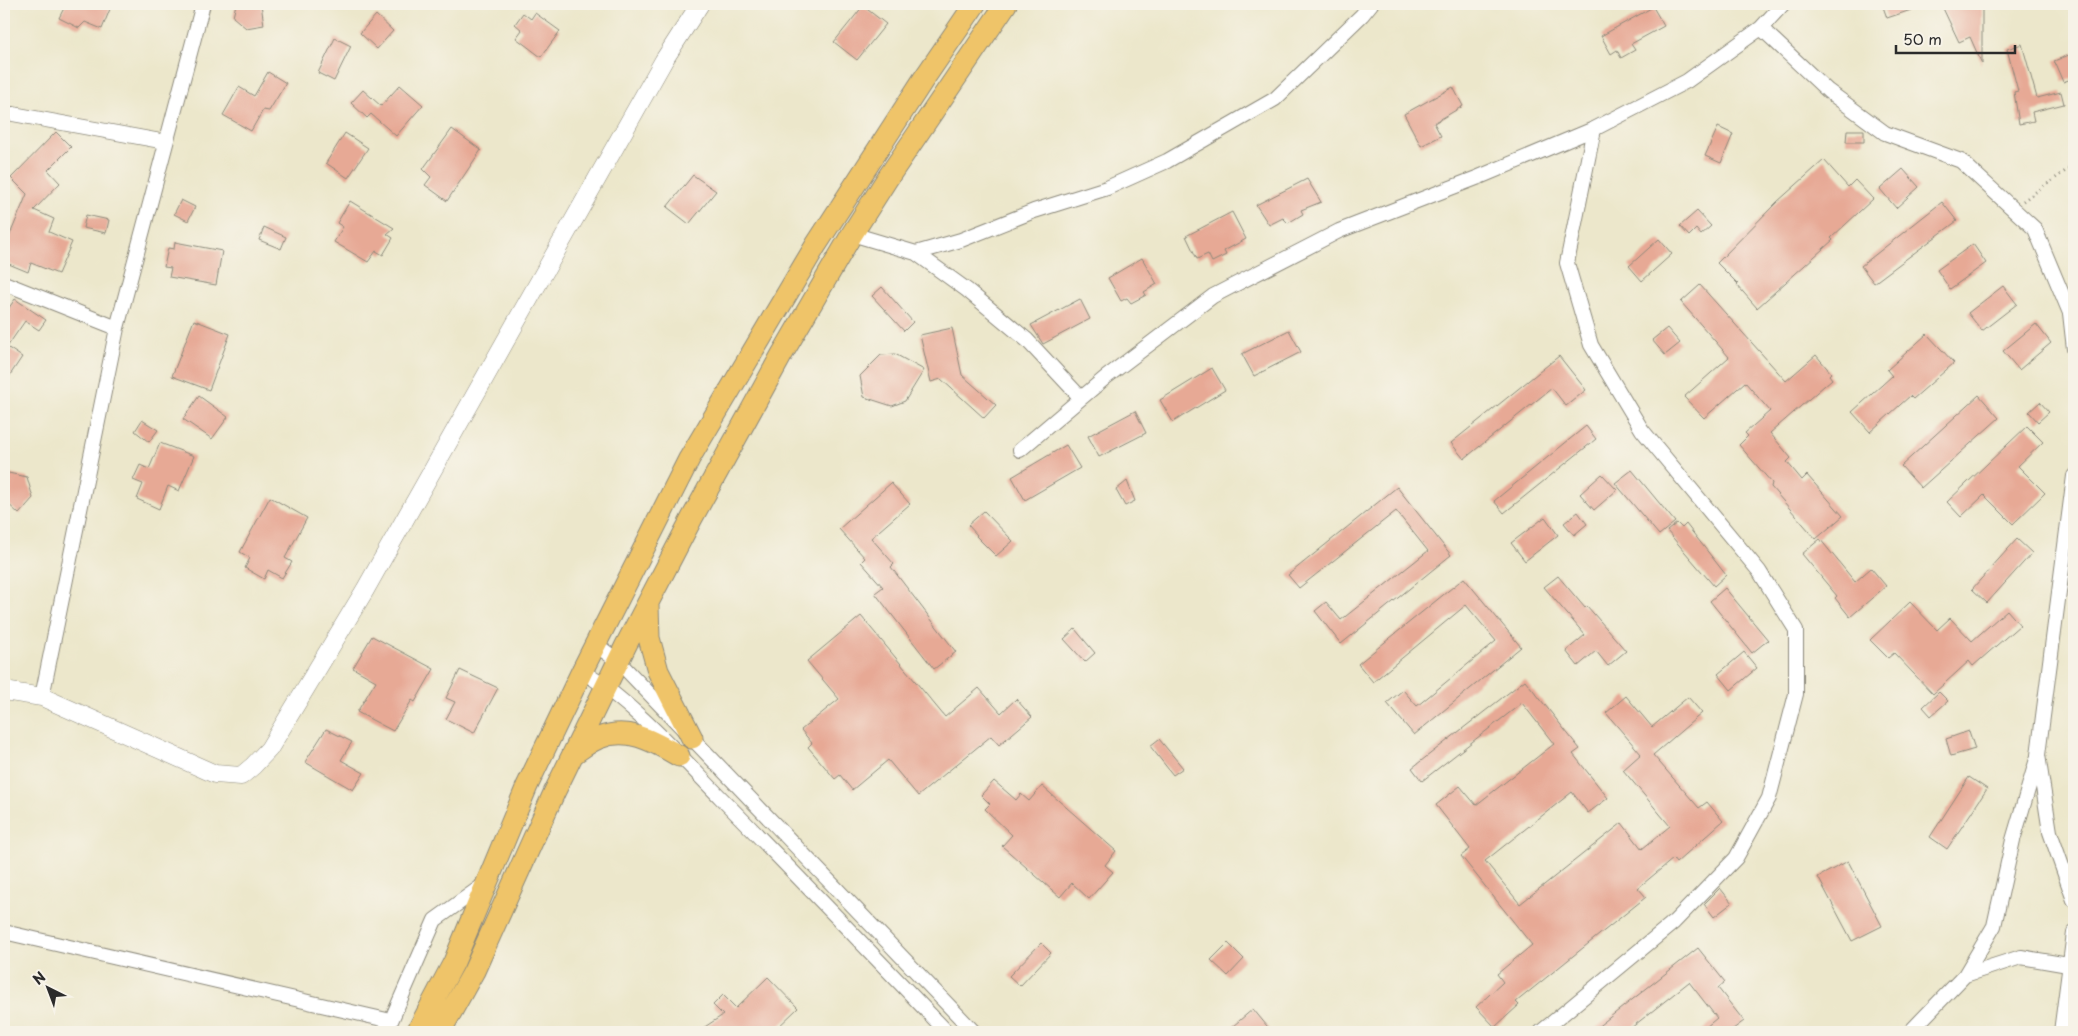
<svg xmlns="http://www.w3.org/2000/svg" width="2078" height="1036" font-family="'Playpen Sans',sans-serif">
<rect width="100%" height="100%" fill="#f7f3e8"/>
<filter id="ink" filterUnits="userSpaceOnUse"><feTurbulence type="fractalNoise" baseFrequency=".02" numOctaves="2"/><feDisplacementMap in="SourceGraphic" scale="10" xChannelSelector="R" yChannelSelector="G"/><feConvolveMatrix kernelMatrix="1 2 1 2 8 2 1 2 1" color-interpolation-filters="sRGB"/></filter>
<filter id="wash" filterUnits="userSpaceOnUse"><feTurbulence type="fractalNoise" baseFrequency=".0096" numOctaves="4" result="noise"/><feDisplacementMap in="SourceGraphic" scale="20" xChannelSelector="R" yChannelSelector="G"/><feGaussianBlur stdDeviation="1.12" result="paint"/><feColorMatrix in="noise" values="0 0 0 0 0 0 0 0 0 0 0 0 0 0 0 0 0 1.4 0 .05"/><feComposite in="paint" operator="in"/></filter>
<g filter="url(#wash)">
<rect width="100%" height="100%" fill="#ece7cb"/>
<g id="blocks">
<!-- building -->
<path fill="#e7a995" d="M66,4H98L110,9L102,29L85,22L79,28L59,18Z
M236,4H261L264,25L246,28L233,17Z
M1882,4H1922L1923,6L1887,18Z
M1941,4H1982V64L1970,37L1959,42Z
M863,6L886,24L857,60L834,42Z
M1653,7L1664,26L1631,44L1635,50L1621,58L1617,50L1611,54L1601,36Z
M523,13L531,19L535,13L560,31L541,57L516,38L522,30L515,24Z
M376,15L393,31L377,49L360,33Z
M335,38L351,46L334,81L318,73Z
M2022,44L2037,98L2061,92L2064,104L2032,112L2034,121L2019,124L2014,92L2018,91L2007,49Z
M2074,53V78L2063,82L2054,61Z
M268,72L286,83L269,111L263,110L251,131L223,115L239,87L254,96Z
M400,85L423,105L396,136L371,114L367,118L351,103L363,90L381,106Z
M1453,87L1463,106L1434,123L1441,136L1421,146L1404,114Z
M1718,127L1733,134L1721,163L1705,156Z
M452,129L481,150L447,201L425,185L431,177L423,169Z
M1847,130H1864V142H1846Z
M56,132L71,147L48,170L60,183L34,210L54,219L49,232L72,242L58,274L31,263L28,272L4,262V249L27,194L11,178Z
M345,133L368,148L348,178L326,163Z
M1824,160L1848,187L1855,180L1873,199L1831,238L1833,240L1757,308L1737,285L1738,284L1717,263L1777,202Z
M1903,169L1919,187L1896,208L1880,189Z
M693,175L716,191L689,224L667,207Z
M1307,179L1321,202L1301,210L1303,214L1288,223L1283,218L1269,225L1256,205Z
M181,200L195,207L188,221L174,214Z
M350,201L394,228L387,234L393,238L383,255L376,251L368,262L334,242L343,227L337,223Z
M1942,202L1957,221L1874,283L1861,266Z
M1697,211L1711,226L1701,235L1696,229L1689,236L1680,226Z
M1232,212L1246,239L1224,251L1226,255L1212,262L1208,254L1197,259L1186,236Z
M86,215L109,220L106,233L83,228Z
M264,227L286,237L281,249L259,240Z
M1659,239L1672,254L1642,281L1629,266Z
M175,242L222,251L216,285L169,277L171,268L164,267L168,248L174,249Z
M1973,244L1986,263L1950,289L1937,270Z
M1142,258L1157,284L1144,292L1146,295L1131,303L1127,298L1121,301L1108,278Z
M1700,285L1786,381L1816,355L1831,373L1829,375L1832,379L1770,433L1791,458L1787,462L1802,480L1807,475L1843,516L1816,539L1771,487L1772,483L1739,445L1748,436L1745,433L1770,411L1745,382L1704,418L1684,397L1729,357L1681,302Z
M2003,286L2017,304L1982,331L1968,313Z
M882,287L913,322L904,331L872,296Z
M15,299L46,320L39,330L25,321L7,347L22,357L4,384V315Z
M1080,299L1090,319L1043,344L1031,325Z
M194,320L230,334L209,390L172,376Z
M2036,324L2051,343L2019,370L2003,351Z
M952,328L962,375L996,405L984,418L941,379L931,382L920,335Z
M1667,328L1680,343L1665,355L1652,340Z
M1289,330L1301,352L1254,376L1242,354Z
M1927,334L1954,363L1913,399L1910,396L1870,432L1852,412L1892,376L1887,370Z
M895,354L924,370L905,401L892,406L864,397L860,376L881,355Z
M1559,356L1586,390L1566,406L1552,388L1464,459L1451,443Z
M1212,368L1225,390L1173,422L1160,400Z
M1979,395L1999,418L1921,488L1901,466Z
M199,396L228,417L212,439L183,419Z
M2040,402L2049,412L2038,422L2029,412Z
M1135,411L1146,433L1099,457L1088,436Z
M142,420L158,430L149,442L135,431Z
M1586,426L1596,439L1504,513L1494,501Z
M2027,426L2043,442L2018,466L2045,493L2013,524L1984,495L1961,517L1947,502Z
M160,443L194,456L179,491L168,486L159,509L137,499L143,484L133,480L140,465L149,469Z
M1066,445L1080,468L1025,500L1012,477Z
M1632,470L1675,522L1659,535L1615,483Z
M4,472L27,477L33,498L19,514L4,500Z
M1602,474L1617,490L1594,510L1580,494Z
M1127,481L1135,501L1125,506L1116,490Z
M891,483L910,504L871,538L894,564L891,567L956,652L934,669L875,593L883,587L861,562L865,558L839,529Z
M1397,487L1451,555L1341,644L1315,611L1326,602L1341,620L1428,551L1396,511L1299,588L1288,575Z
M270,497L307,518L285,558L292,562L282,578L268,570L264,579L245,568L250,558L240,552Z
M984,511L1013,541L996,556L976,536L977,535L968,525Z
M1578,512L1587,524L1574,535L1564,523Z
M1545,517L1558,535L1525,561L1511,543Z
M1677,523L1682,528L1686,524L1726,575L1714,586L1667,531Z
M1820,539L1855,582L1871,568L1886,586L1850,617L1835,598L1837,596L1802,554Z
M2017,539L2032,553L1987,603L1972,589Z
M1558,576L1585,608L1587,606L1626,651L1608,666L1596,651L1578,666L1566,651L1585,635L1544,587Z
M1464,578L1521,647L1414,735L1387,703L1403,690L1417,706L1496,641L1466,605L1373,682L1358,664Z
M1725,588L1768,640L1752,653L1710,601Z
M1910,602L1937,630L1950,618L1972,641L2007,610L2020,625L1973,666L1969,661L1933,694L1894,653L1888,658L1870,640Z
M861,616L945,717L979,688L1001,713L1016,699L1032,717L999,745L991,736L918,796L888,760L852,790L840,775L835,779L808,747L812,743L801,730L839,699L807,661Z
M1075,629L1095,653L1085,662L1064,639Z
M372,636L434,669L415,702L412,700L393,731L357,712L376,681L353,668Z
M1744,652L1757,668L1731,690L1718,674Z
M460,670L498,688L474,733L446,719L455,702L446,698Z
M1525,680L1580,749L1573,754L1608,798L1588,813L1572,792L1485,861L1520,904L1622,823L1642,849L1670,826L1623,770L1641,754L1606,713L1626,696L1652,727L1688,697L1702,713L1653,755L1699,808L1707,802L1723,821L1676,863L1673,859L1638,888L1646,897L1516,1002L1519,1005L1495,1027L1476,1007L1503,982L1497,974L1532,945L1461,856L1470,849L1436,805L1460,786L1476,805L1554,744L1522,703L1422,781L1412,768Z
M1939,692L1948,701L1931,716L1923,707Z
M326,729L352,742L341,760L364,773L353,790L305,762Z
M1969,731L1975,749L1951,756L1946,739Z
M1159,739L1183,768L1173,775L1150,746Z
M1969,777L1987,789L1947,849L1930,837Z
M994,781L1016,800L1021,794L1029,801L1042,786L1116,851L1105,865L1113,872L1089,899L1072,883L1060,897L1002,846L1012,835L985,809L990,804L981,795Z
M1848,861L1882,926L1852,941L1818,877Z
M1720,888L1732,903L1714,917L1704,904Z
M1041,943L1051,953L1020,986L1009,976Z
M1228,943L1244,959L1228,976L1211,960Z
M1698,948L1725,982L1718,988L1744,1021L1729,1032H1700L1717,1018L1689,982L1626,1032H1591Z
M768,977L798,1008L773,1032H697L723,1015L713,1005L723,995L736,1008Z
M1253,1009L1272,1032H1226Z"/>
</g>
</g>
<g filter="url(#ink)">
<use href="#blocks" fill-opacity="0" stroke="#8c897b" stroke-width="1"/>
<g fill="none" stroke-linecap="round" stroke-linejoin="round">
<defs>
<path id="minor" d="M1761,28L1828,91L1885,133L1961,161L2035,229L2070,313L2074,349
M13,114L166,142
M852,234L916,253L961,240L1034,211L1107,188L1167,161L1275,99L1362,15L1371,4
M916,253L967,290L1027,340L1081,398
M4,283L117,328
M1020,450L1105,378L1213,296L1339,231L1479,177L1594,129L1687,81L1761,28L1783,4
M2074,476L2038,755L2050,832L2074,900
M595,644L618,661L974,1032
M582,671C633,703 679,755 721,798C797,875 872,954 947,1032
M42,697L117,328L203,4
M4,932L391,1021L435,920L485,884
M1965,975L1994,926L2013,840L2037,759
M1541,1032L1674,922L1736,858L1769,798L1796,694V630L1759,571L1642,430L1591,345L1567,263L1594,129
M1910,1032L1965,975L2021,957L2074,966
M2061,1032L2074,933"/>
<path id="tertiary" d="M4,691L42,697L215,774L241,776L253,766L269,749L365,590L664,60L700,4"/>
<path id="primary" d="M648,605L649,638L658,671L692,738
M573,754C581,749 590,741 599,738C629,726 654,742 679,756
M417,1032L454,962L527,786L582,671L689,459L816,245L923,80L975,4
M440,1032L474,971L554,793L626,645L692,518L781,356L852,234L887,179L1006,4"/>
</defs>
<!-- minor casing -->
<use href="#minor" stroke="#8c897b" stroke-width="16"/>
<!-- tertiary casing -->
<use href="#tertiary" stroke="#8c897b" stroke-width="19"/>
<!-- primary casing -->
<use href="#primary" stroke="#8c897b" stroke-width="23"/>
<!-- path -->
<path stroke="#8c897b" stroke-width="3" stroke-dasharray="1 4" stroke-linecap="butt" d="M2023,201L2074,165"/>
<!-- minor -->
<use href="#minor" stroke="#fff" stroke-width="14"/>
<!-- tertiary -->
<use href="#tertiary" stroke="#fff" stroke-width="18"/>
<!-- primary -->
<use href="#primary" stroke="#efc469" stroke-width="21"/>
</g>
</g>
<!-- margin -->
<rect width="2078" height="1036" fill="none" stroke="#f7f3e8" stroke-width="20"/>
<!-- north arrow -->
<g transform="translate(48 988) rotate(318)" stroke="#f7f3e8" stroke-width="4" paint-order="stroke">
<path d="M0-4L9 19L0 12L-9 19Z" fill="#2b2b2b"/>
<text y="-8" font-size="14" font-weight="bold" text-anchor="middle" fill="#2b2b2b">N</text>
</g>
<!-- scale -->
<path d="M1896 45v8h119v-8" fill="none" stroke="#2b2b2b" stroke-width="2.5"/>
<text x="1903" y="45" font-size="15" fill="#2b2b2b" stroke="#f7f3e8" stroke-width="4" paint-order="stroke">50 m</text>
</svg>
